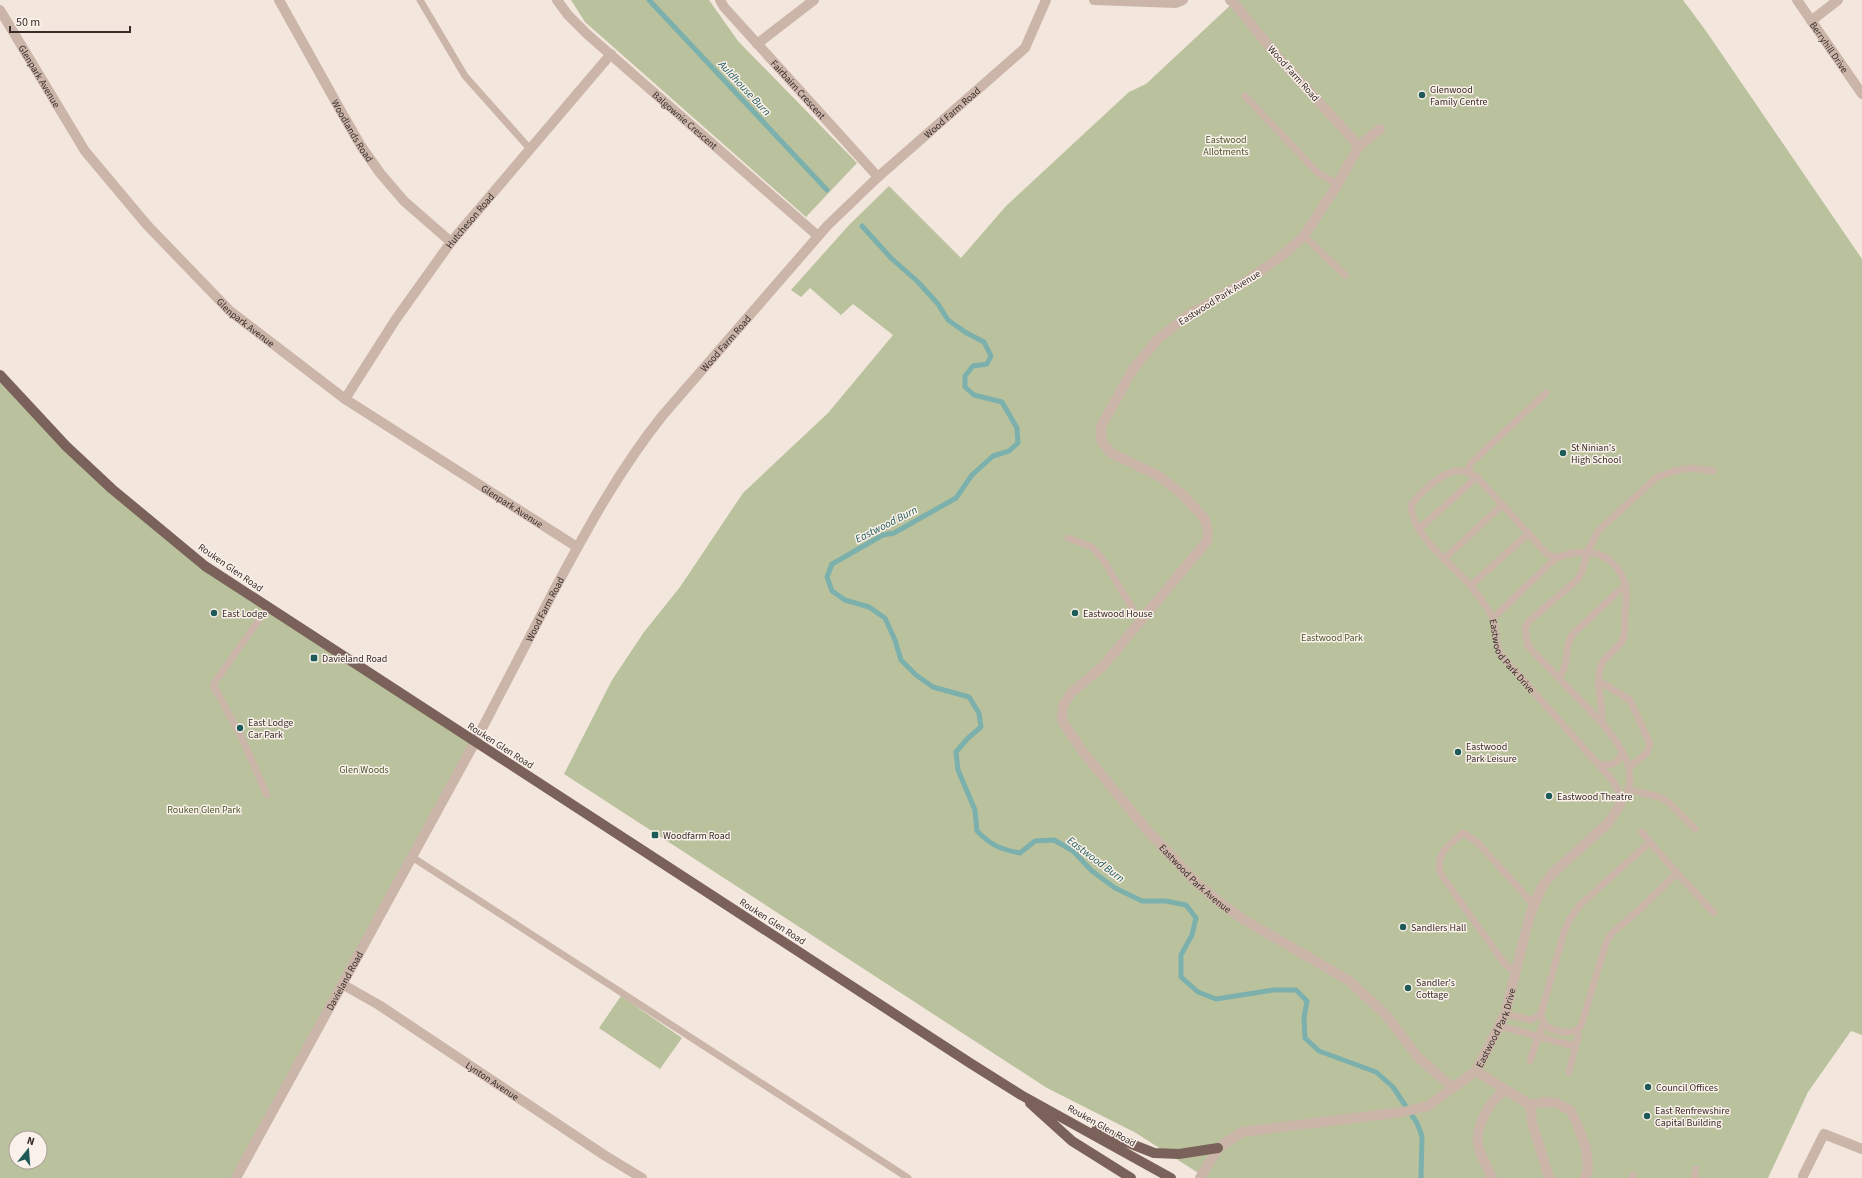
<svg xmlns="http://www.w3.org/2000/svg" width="1862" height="1178" font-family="'Source Sans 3',sans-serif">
<rect width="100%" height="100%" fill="#f3e6dd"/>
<!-- green -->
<path fill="#bac29d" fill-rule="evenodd" d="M571,0H709L738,41L857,163L806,217L585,22Z
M1236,0H1683L1706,31L1862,259V1035L1851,1031L1808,1092L1768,1178H1206L1136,1133L1047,1088L564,774L612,680L644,632L680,587L743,493L828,413L893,335L853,304L841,315L810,288L801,297L791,290L849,225L889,186L961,258L1006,206L1129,92L1146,84Z
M0,375L66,446L205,566L475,742L236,1178H0ZM16,1138H40V1162H16Z
M621,996L682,1038L660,1069L599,1028Z"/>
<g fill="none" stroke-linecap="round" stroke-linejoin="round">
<!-- stream -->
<path stroke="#7cb0ad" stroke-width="5" d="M649,0L827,190
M862,226L891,258L918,282L938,304L948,320L965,332L984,342L991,356L987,364L973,366L965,376V387L974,395L1002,402L1017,428L1018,443L1009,451L993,456L972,475L956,498L894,533L883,535L832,564L827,577L832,591L845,600L869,607L885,618L895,640L901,660L916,675L933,687L969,697L979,713L981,727L968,738L956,752L958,770L975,810L977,831C992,846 1000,849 1020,853L1035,841L1054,840L1073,851L1092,871L1115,888L1142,901H1166L1186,905L1196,918L1192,935L1181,955V977L1198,992L1216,999L1273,990H1296L1307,1001L1304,1018L1305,1038L1319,1051L1376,1072L1393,1087L1417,1123L1422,1136L1421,1178"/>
<!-- service -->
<g stroke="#cbb5a9" stroke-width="7">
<path d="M420,0L465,76L530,149"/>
<path d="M1245,96L1318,173L1337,184"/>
<path d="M1304,236L1345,275"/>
<path d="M1467,472L1471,463L1546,393"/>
<path d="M1419,529L1477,477"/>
<path d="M1068,538L1092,547L1104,561L1141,623"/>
<path id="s1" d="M1556,558L1546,553L1477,477C1470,473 1463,470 1456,471C1441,473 1420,493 1411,505C1411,535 1452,564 1470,585C1477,594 1489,608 1493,619C1497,631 1495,643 1501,655L1613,781L1620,794V805"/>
<path d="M1444,559L1502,505"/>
<path d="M1470,586L1529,533"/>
<path d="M1493,618L1556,558C1585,547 1614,550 1625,584C1628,593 1626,605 1625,614C1625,621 1625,629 1624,636C1620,651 1603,654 1600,669C1595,687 1604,705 1602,723C1622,747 1643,776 1620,805"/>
<path d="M1559,678C1571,660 1563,651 1572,635L1625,585"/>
<path d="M1599,681L1630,700L1650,744L1647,753L1629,767"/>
<path d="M1602,723L1528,646L1525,628L1529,621L1577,580L1582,571L1587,552L1599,530L1657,477L1674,471L1691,468L1713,471"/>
<path d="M1597,763C1610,767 1617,766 1622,752"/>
<path d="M1629,790L1660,797L1668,802L1695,829"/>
<path d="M267,795L241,736L213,685L268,607"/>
<path d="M1642,832L1650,842"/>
<path d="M412,857L908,1178"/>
<path d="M1677,873L1714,913"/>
<path d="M1515,972L1504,963L1440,873C1436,853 1448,845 1463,833L1477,842L1534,905"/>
<path d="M1505,1014L1531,1020L1541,1014L1564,932L1570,918L1580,905L1650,842L1677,873L1639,910L1613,932L1607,940L1581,1026C1573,1035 1552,1034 1544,1023C1542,1021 1542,1017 1541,1014"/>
<path d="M1499,1026L1570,1045L1576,1044"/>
<path d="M1530,1061L1543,1023"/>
<path d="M1569,1072L1578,1037L1577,1031"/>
<path d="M1632,1178L1633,1175"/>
<path d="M1694,1178L1696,1169"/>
</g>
<!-- pedestrian -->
<path stroke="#cbb5a9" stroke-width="10" d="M1233,2L1278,57"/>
<!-- minor -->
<g stroke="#cbb5a9" stroke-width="10">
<path id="s2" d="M279,0L342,113L361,146L380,173L404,201L451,242"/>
<path id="s3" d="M557,0L568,15L587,34L818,236"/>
<path id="s4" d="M720,0L724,7L878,177"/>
<path d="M1094,0L1176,3L1183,0"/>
<path d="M1230,0L1233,2"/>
<path id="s5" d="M1797,0L1862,94"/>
<path id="s6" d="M0,10L85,151L147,225L230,311L345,399L577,547"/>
<path d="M1811,21L1838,0"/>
<path d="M757,44L814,0"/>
<path d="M1278,57L1359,146"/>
<path id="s7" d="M1380,129L1359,146L1334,190L1304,236L1284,254L1248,280L1185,317L1157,340L1133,369L1101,427V441L1111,453L1159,476L1183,495L1205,519L1208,534L1207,541L1113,654L1103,666L1071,693L1063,706L1062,721L1083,752L1146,829L1195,881L1218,901L1241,918L1348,980L1385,1014L1418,1057L1453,1088"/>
<path id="s8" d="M345,399L396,319L451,242L611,54"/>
<path id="s9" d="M475,742C500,693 526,645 551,596C585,533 618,471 663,415L827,226L878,177L1025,48L1046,0"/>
<path id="s10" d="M342,984L379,1005L604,1155L642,1178"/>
<path d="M1476,1071L1530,1105L1543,1102L1557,1103L1571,1111L1577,1124L1586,1148L1588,1169L1585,1178"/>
<path d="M1530,1105L1532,1122L1549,1178"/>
<path d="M1803,1176L1824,1134L1862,1149"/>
<path id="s11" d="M1200,1178L1218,1148L1242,1132L1403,1112L1428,1106L1476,1071L1505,1014L1530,915L1542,887L1553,873L1608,823L1620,805"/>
<path d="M1492,1178C1479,1149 1470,1140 1487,1110C1494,1100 1495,1097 1506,1090"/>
</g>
<!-- tertiary -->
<path stroke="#cbb5a9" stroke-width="10" id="s12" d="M236,1178L475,742"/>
<!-- primary -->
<path stroke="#7a615a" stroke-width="10" d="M0,375L66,446L112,489L205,566L970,1063L1021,1095L1171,1178
M1030,1103L1072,1141L1131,1178
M1096,1130L1154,1153L1179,1154L1218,1148"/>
</g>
<!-- markers -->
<g fill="#1e5a58" stroke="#faf1ea" stroke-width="1.5">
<circle cx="1422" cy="95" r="4"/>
<circle cx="1563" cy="453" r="4"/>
<circle cx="214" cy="613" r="4"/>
<circle cx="1075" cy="613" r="4"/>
<rect x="310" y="654" width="8" height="8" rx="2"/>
<circle cx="240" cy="728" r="4"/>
<circle cx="1458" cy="752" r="4"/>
<circle cx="1549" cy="796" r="4"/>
<rect x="651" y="831" width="8" height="8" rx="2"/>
<circle cx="1403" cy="927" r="4"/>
<circle cx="1408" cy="988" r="4"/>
<circle cx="1648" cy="1087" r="4"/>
<circle cx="1647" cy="1116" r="4"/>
</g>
<g text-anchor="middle" stroke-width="3" stroke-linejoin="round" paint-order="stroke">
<!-- street labels -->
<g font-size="10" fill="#382c29" stroke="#faf1ea">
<text dy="4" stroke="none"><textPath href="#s5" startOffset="57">Berryhill Drive</textPath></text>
<text transform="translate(1294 73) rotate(48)" y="4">Wood Farm Road</text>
<text dy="4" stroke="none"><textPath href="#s6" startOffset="77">Glenpark Avenue</textPath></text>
<text dy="4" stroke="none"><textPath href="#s4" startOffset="119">Fairbairn Crescent</textPath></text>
<text dy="4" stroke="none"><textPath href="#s9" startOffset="797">Wood Farm Road</textPath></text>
<text dy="4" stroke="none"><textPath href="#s3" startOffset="176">Balgownie Crescent</textPath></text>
<text dy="4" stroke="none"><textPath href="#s2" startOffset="150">Woodlands Road</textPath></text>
<text dy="4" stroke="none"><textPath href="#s8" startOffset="218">Hutcheson Road</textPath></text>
<text transform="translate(1219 297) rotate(-32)" y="4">Eastwood Park Avenue</text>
<text dy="4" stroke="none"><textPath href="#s6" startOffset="400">Glenpark Avenue</textPath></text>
<text dy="4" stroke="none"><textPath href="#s9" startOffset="473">Wood Farm Road</textPath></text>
<text dy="4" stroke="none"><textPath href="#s6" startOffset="724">Glenpark Avenue</textPath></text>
<text transform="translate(231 567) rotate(35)" y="4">Rouken Glen Road</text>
<text dy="4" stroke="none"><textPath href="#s9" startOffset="150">Wood Farm Road</textPath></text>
<text dy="4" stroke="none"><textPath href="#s1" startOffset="379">Eastwood Park Drive</textPath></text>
<text transform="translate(501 745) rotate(33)" y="4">Rouken Glen Road</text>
<text dy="4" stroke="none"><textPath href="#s7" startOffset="1027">Eastwood Park Avenue</textPath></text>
<text transform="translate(773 921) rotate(33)" y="4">Rouken Glen Road</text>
<text dy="4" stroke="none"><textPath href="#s12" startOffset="225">Davieland Road</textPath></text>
<text dy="4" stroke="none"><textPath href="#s11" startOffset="359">Eastwood Park Drive</textPath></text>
<text dy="4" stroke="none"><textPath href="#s10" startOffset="179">Lynton Avenue</textPath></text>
<text transform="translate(1102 1125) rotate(29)" y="4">Rouken Glen Road</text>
</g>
<!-- poi labels -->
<g font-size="10" fill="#382c29" stroke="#faf1ea" text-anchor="start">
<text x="1430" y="93">Glenwood<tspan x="1430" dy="12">Family Centre</tspan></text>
<text x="1571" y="451">St Ninian's<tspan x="1571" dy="12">High School</tspan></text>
<text x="222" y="617">East Lodge</text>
<text x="1083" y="617">Eastwood House</text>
<text x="322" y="662">Davieland Road</text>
<text x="248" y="726">East Lodge<tspan x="248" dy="12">Car Park</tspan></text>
<text x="1466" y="750">Eastwood<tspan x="1466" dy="12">Park Leisure</tspan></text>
<text x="1557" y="800">Eastwood Theatre</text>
<text x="663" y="839">Woodfarm Road</text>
<text x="1411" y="931">Sandlers Hall</text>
<text x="1416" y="986">Sandler's<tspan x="1416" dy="12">Cottage</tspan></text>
<text x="1656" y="1091">Council Offices</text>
<text x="1655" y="1114">East Renfrewshire<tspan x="1655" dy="12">Capital Building</tspan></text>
</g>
<!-- park labels -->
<g font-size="10" fill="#4c572c" stroke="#faf1ea">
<text x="1226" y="143">Eastwood<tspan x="1226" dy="12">Allotments</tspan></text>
<text x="1332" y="641">Eastwood Park</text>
<text x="364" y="773">Glen Woods</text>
<text x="204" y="813">Rouken Glen Park</text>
</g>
<!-- water labels -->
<g font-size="11" font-style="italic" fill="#1e5a58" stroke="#faf1ea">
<text transform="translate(745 88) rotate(47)" y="4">Auldhouse Burn</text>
<text transform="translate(886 524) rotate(-27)" y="4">Eastwood Burn</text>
<text transform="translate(1096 859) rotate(37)" y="4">Eastwood Burn</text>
</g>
</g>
<!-- north arrow -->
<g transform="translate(28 1150) rotate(17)"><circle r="19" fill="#faf1ea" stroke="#aca29d"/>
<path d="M0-3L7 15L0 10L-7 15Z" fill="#1e5a58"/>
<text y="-6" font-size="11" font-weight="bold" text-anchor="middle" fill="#382c29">N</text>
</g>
<!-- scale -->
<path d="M10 26v6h120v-6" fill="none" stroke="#382c29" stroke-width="2"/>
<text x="16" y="26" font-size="12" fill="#382c29" stroke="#faf1ea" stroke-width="3" paint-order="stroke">50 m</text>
</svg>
